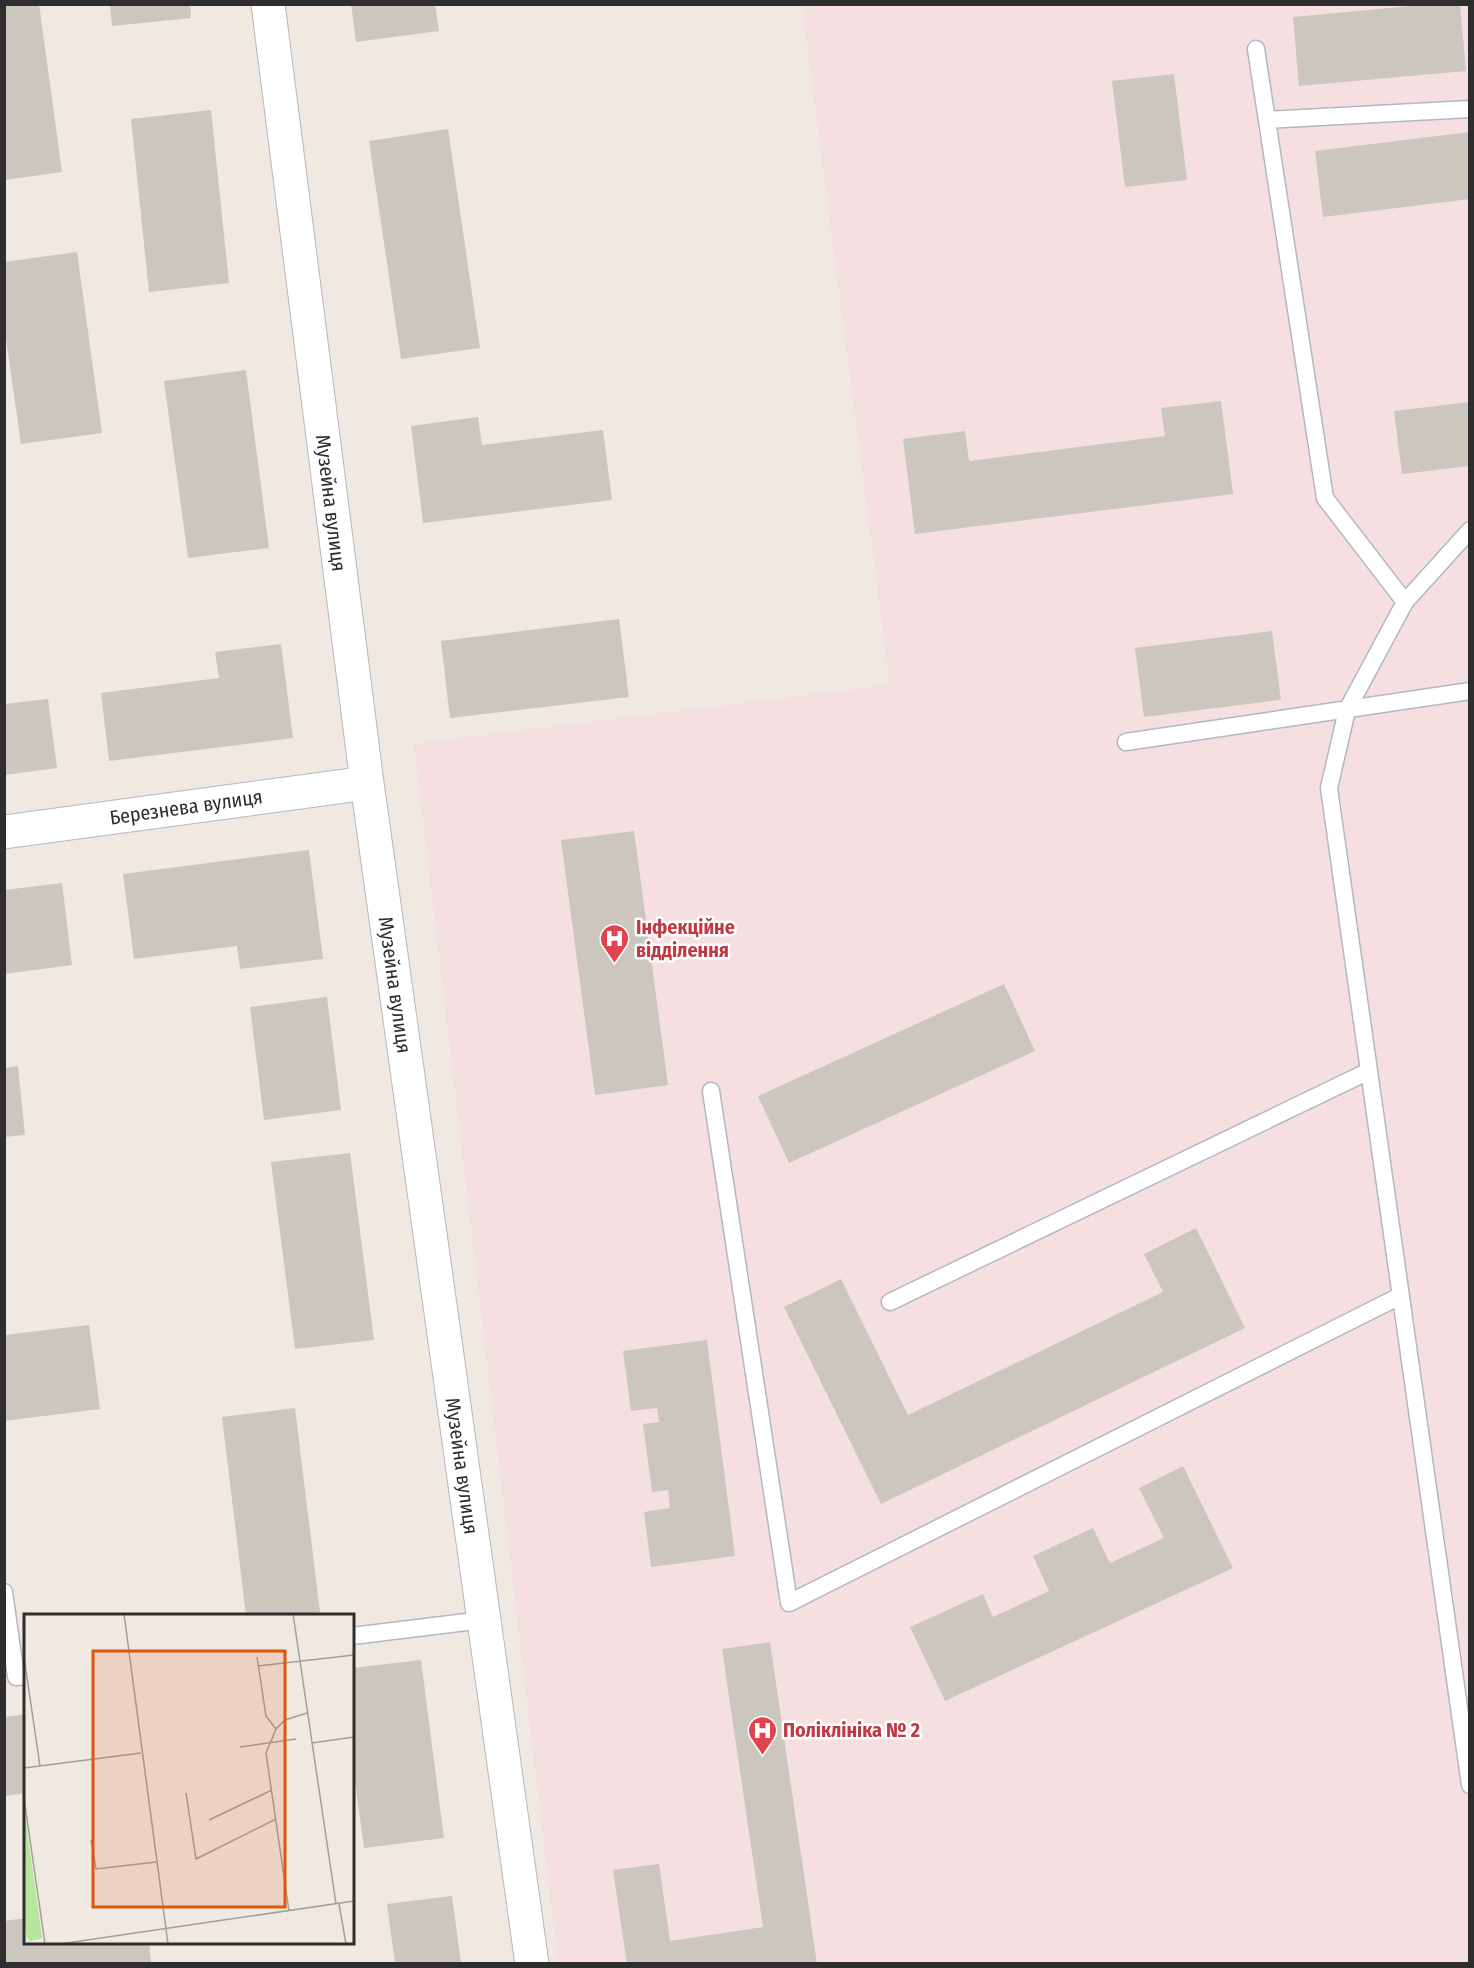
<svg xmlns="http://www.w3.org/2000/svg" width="1474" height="1968" font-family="'Fira Sans Condensed',sans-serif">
<rect width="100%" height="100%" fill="#efe9e1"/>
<!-- medical -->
<path fill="#f5dfe0" d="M802,5H1469V1963H558L414,744L890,685Z"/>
<!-- building -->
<path fill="#cbc7bf" d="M4,4H39L62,172L4,180Z
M110,4H190L191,18L112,26Z
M351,4H435L439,31L356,42Z
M1432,4H1460L1466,71L1299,86L1293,17Z
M1174,74L1187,180L1125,187L1112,81Z
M211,110L229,283L149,292L131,119Z
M448,129L480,348L401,359L369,141Z
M1470,132V199L1323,217L1315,151Z
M77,252L102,433L21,444L4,325V262Z
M246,370L269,548L188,558L164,381Z
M1221,401L1233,494L915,534L903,439L965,431L969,461L1165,436L1161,408Z
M1470,402V466L1402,474L1394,411Z
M478,417L482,445L603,430L612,500L423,523L411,426Z
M619,619L629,697L450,718L441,641Z
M1272,631L1281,700L1144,717L1135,648Z
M281,644L293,738L109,761L101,693L219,678L215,652Z
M48,699L57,768L4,775V704Z
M634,831L668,1085L595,1095L561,840Z
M309,850L323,959L240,969L237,946L134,959L123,874Z
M62,883L72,965L4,974V890Z
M1004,984L1035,1051L789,1163L758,1096Z
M327,997L341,1110L264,1120L250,1007Z
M18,1066L25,1135L4,1137V1068Z
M350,1153L374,1340L295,1349L271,1162Z
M1196,1228L1245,1328L881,1504L784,1307L841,1279L908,1415L1163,1292L1144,1254Z
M89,1325L100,1409L4,1421V1335Z
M707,1340L735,1556L651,1567L644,1512L670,1508L668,1490L652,1492L643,1424L659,1422L657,1408L631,1411L623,1351Z
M295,1408L320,1612L289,1616H246L222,1417Z
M1183,1466L1233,1568L945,1701L910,1627L983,1594L993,1617L1049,1591L1033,1556L1093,1528L1110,1563L1164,1538L1139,1488Z
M770,1642L817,1964H627L613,1870L659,1864L670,1941L763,1927L722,1649Z
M421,1660L444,1838L364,1848L352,1759V1668Z
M26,1714V1793L4,1796V1717Z
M452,1896L461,1964H395L387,1904Z
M26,1918V1942H149L151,1964H4V1921Z"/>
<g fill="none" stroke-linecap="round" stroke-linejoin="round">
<defs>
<path id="lane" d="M1256,49L1325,498L1405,602L1347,710L1329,788L1470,1785
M1267,120L1470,109
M1405,602L1470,530
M1126,742L1470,691
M711,1091L789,1603L1400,1296
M890,1302L1369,1071
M4,1592L16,1677L26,1676
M352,1636L483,1620"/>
<path id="secondary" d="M268,4L367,783L532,1964
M4,832L367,783"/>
</defs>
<!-- lane casing -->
<use href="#lane" stroke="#b4b7c1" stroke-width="19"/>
<!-- secondary casing -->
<use href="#secondary" stroke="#b4b7c1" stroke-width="35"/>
<!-- lane -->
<use href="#lane" stroke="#fff" stroke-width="16"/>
<!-- secondary -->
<use href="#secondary" stroke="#fff" stroke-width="33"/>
</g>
<!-- icons -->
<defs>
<symbol id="hospital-pin" viewBox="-11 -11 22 30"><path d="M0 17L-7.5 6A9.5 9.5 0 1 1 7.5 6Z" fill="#e0444e" stroke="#fff"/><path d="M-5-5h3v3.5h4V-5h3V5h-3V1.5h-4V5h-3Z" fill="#fff"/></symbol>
</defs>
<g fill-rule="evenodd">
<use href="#hospital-pin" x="598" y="922" width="33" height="45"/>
<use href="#hospital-pin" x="746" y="1714" width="33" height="45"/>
</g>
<g text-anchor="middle" stroke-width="5" stroke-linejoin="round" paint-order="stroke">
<!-- street labels -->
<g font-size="20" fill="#2e2e2e" stroke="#fff">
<text transform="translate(331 503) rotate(83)" y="7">Музейна вулиця</text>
<text transform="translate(186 807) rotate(-8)" y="7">Березнева вулиця</text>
<text transform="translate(395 985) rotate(82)" y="7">Музейна вулиця</text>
<text transform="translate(462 1466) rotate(82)" y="7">Музейна вулиця</text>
</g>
<!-- health labels -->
<g font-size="20" font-weight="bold" fill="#be3a42" stroke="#fff" text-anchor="start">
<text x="636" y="934">Інфекційне<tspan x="636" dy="23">відділення</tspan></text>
<text x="783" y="1737">Поліклініка № 2</text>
</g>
</g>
<!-- overview -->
<g transform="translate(24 1614)">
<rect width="330" height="330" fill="#efe9e1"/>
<path d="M0,194L18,324L7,327L3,324L0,303Z" fill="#b6e59e"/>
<path fill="none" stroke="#a29e99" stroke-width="1.5" d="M100,0L144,330M269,0L312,290M0,43L16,152M233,43L242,102L252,115L242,139L265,297M234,52L330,41M252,115L261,106L283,99M288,129L330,123M216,133L272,125M0,154L117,139M162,179L172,245L252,205M0,184L21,330M185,206L248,176M67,226L72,255L132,248M315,290L322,330M36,330L330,287"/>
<path fill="#df570e" fill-opacity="0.15" stroke="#df570e" stroke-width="3" d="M69,37H261V293H69Z"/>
<rect width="330" height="330" fill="none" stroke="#2e2e2e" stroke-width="3"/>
</g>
<!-- border -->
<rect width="1474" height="1968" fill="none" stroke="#2e2e2e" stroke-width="12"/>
</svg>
